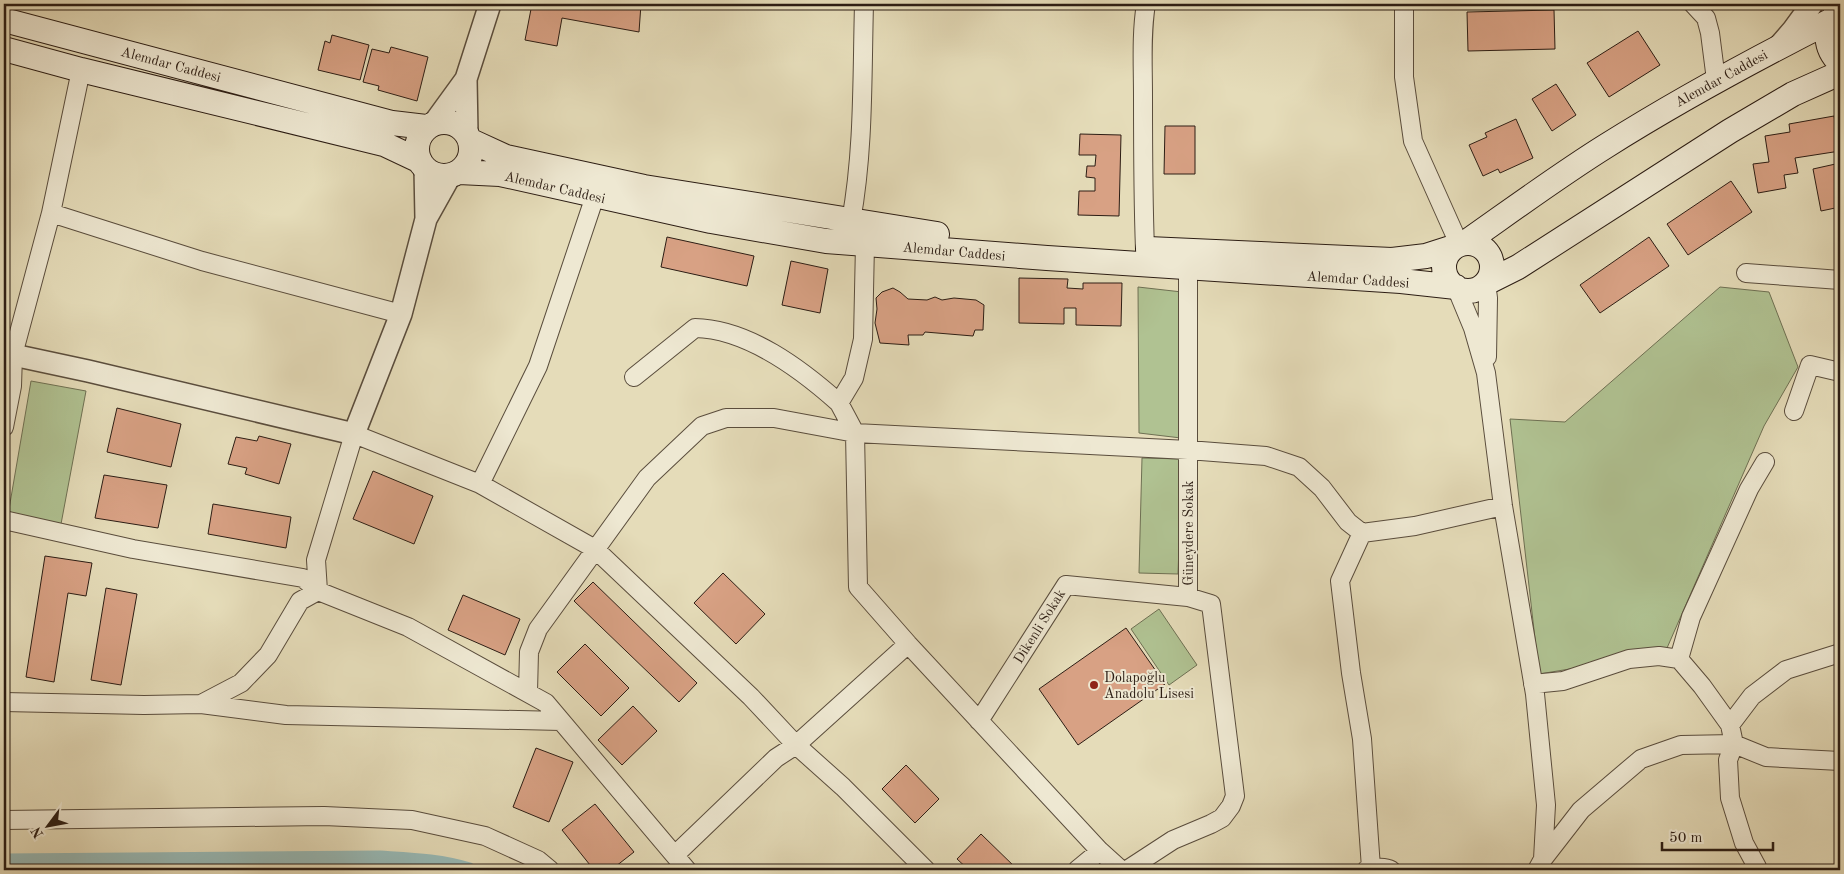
<svg xmlns="http://www.w3.org/2000/svg" width="1844" height="874" font-family="'Old Standard TT',serif">
<rect width="100%" height="100%" fill="#e5dcb9"/>
<filter id="stains"><feTurbulence type="fractalNoise" baseFrequency=".004" numOctaves="4"/><feColorMatrix values="0 0 0 0 .2 0 0 0 0 .09 0 0 0 0 .02 0 0 0 .5 -.17"/></filter>
<radialGradient id="worn" r=".72"><stop offset=".6" stop-color="#630" stop-opacity="0"/><stop offset="1" stop-color="#630" stop-opacity=".3"/></radialGradient>
<!-- green -->
<path fill="#b0c292" stroke="#6e7053" d="M1138,287L1182,292L1181,438L1139,433Z
M1720,287L1769,292L1798,367L1764,426L1667,648L1582,667L1539,674L1510,419L1565,422Z
M31,381L86,391L61,524L8,515Z
M1142,458L1182,459L1178,574L1139,573Z
M1159,609L1197,665L1169,685L1131,629Z"/>
<g fill="none" stroke-linecap="round" stroke-linejoin="round">
<!-- canal -->
<path stroke="#98bab7" stroke-width="15" d="M4,861L380,858C410,860 441,861 469,870"/>
</g>
<!-- building -->
<path fill="#d8a184" stroke="#2c1d14" d="M532,4H641L639,32L562,18L557,46L525,40Z
M1554,10L1555,49L1468,51L1467,12Z
M1638,31L1660,65L1609,97L1587,63Z
M332,35L369,45L360,80L318,70L325,41L330,43Z
M391,47L428,57L417,101L378,90L379,86L363,82L372,49L389,53Z
M1556,84L1576,115L1552,131L1532,99Z
M1834,116L1840,151L1795,158L1798,173L1784,175L1786,188L1758,193L1753,164L1769,162L1765,136L1790,132L1789,124Z
M1516,119L1533,158L1500,173L1498,169L1483,176L1469,145L1487,137L1485,133Z
M1165,126H1195V174H1164Z
M1080,134L1121,135L1119,216L1078,215L1079,191H1095V178L1086,177L1087,166H1095L1096,155H1079Z
M1840,163V207L1821,211L1813,169Z
M1731,181L1752,212L1688,255L1667,224Z
M667,237L754,256L747,286L661,267Z
M1649,237L1669,266L1600,313L1580,285Z
M791,261L828,269L820,313L782,305Z
M1019,278L1068,279L1067,288L1083,289V283H1122L1121,326L1076,325V308H1064V324L1019,323Z
M893,288L900,292L908,299L927,300L935,297L942,300L954,298L976,300L984,305L983,330H975L973,336L925,332L923,335H908L909,345L880,343L875,323L877,309L876,298L882,292Z
M117,408L181,424L171,467L107,452Z
M259,436L291,444L279,484L245,474L247,468L228,464L236,437L257,441Z
M373,471L433,496L414,544L353,519Z
M104,475L167,485L158,528L95,518Z
M213,504L291,517L286,548L208,534Z
M45,556L92,563L86,596L68,593L54,682L26,677Z
M723,573L765,614L736,644L694,603Z
M593,582L697,683L679,702L574,601Z
M106,588L137,594L121,685L91,680Z
M463,595L520,619L505,655L448,630Z
M1126,628L1165,684L1078,745L1039,689Z
M585,644L629,688L601,716L557,672Z
M633,706L657,731L622,765L598,740Z
M536,748L573,762L549,822L513,807Z
M906,765L939,799L915,823L882,789Z
M595,804L634,852L611,870H594L562,830Z
M981,834L1018,870H969L957,859Z"/>
<g fill="none" stroke-linecap="round" stroke-linejoin="round">
<defs>
<path id="minor" d="M1404,4V77L1413,141L1459,244
M1693,4L1706,18L1710,33L1716,80
M51,213L202,261L401,314
M851,221C864,150 862,76 864,4
M865,244L863,339L854,378L839,403L855,433L1188,450L1266,456L1299,467L1322,488L1348,522L1362,533L1415,526L1503,506
M1145,249C1143,198 1143,147 1143,96C1143,65 1141,34 1146,4
M1746,273L1840,280
M1486,283L1488,298L1487,357
M1456,287L1473,328L1486,373L1503,506L1535,694L1546,805L1543,859
M634,377L695,328C748,329 801,369 839,403
M1794,411L1810,365L1840,372
M4,427L12,386L13,355L51,213L81,70
M480,484L538,366L595,196
M4,520L133,549L303,578L318,591L316,560L354,434L480,484L595,549L751,697L796,745L843,787L926,870
M1362,533L1340,581L1351,673L1362,739L1371,868
M1679,659L1691,617L1749,489L1765,462
M1533,684L1563,681L1629,659L1659,656L1679,659L1702,686L1730,725L1734,744L1728,760L1730,798L1744,843L1757,867
M528,692L529,652L538,629L647,478L702,426L726,418H774L855,433L858,587L908,644L1100,851L1121,870
M4,702L144,705L201,704L286,715L561,721
M201,704L241,683L268,655L300,601L318,591L408,627L546,703L687,870
M979,721L1066,585L1188,597
M1730,725L1752,696L1786,670L1840,653
M4,820L324,816L412,820L485,836L538,860L550,870
M675,855L776,758L796,745L908,644
M1077,870L1100,851
M1127,870L1173,840L1211,824L1222,818L1231,806L1235,796L1211,604L1188,597V268
M1366,870C1373,868 1384,866 1391,870
M1537,870L1543,859L1581,810L1641,759L1681,745L1734,744L1766,757L1840,761"/>
<path id="tertiary" d="M1780,45L1793,30L1812,4
M434,123L466,79
M467,133L466,79L490,4
M425,168L426,219
M4,353L88,371L354,434L401,314L426,219L450,176"/>
<path id="secondary" d="M1839,12C1822,26 1825,49 1840,63
M4,20L392,123L426,127
M4,49L81,70L384,144L420,161
M417 149a27 27 0 1 1 54 0a27 27 0 1 1-54 0Z
M471,141L506,157L644,187L937,234
M459,172L500,174L711,221L826,241L1047,258L1401,281L1456,287
M1465,243C1512,210 1558,176 1606,146C1679,100 1755,59 1832,20
M1444 267a24 24 0 1 1 48 0a24 24 0 1 1-48 0Z
M1148,249L1392,260L1426,256L1454,247
M1486,283L1518,267L1730,131L1793,94L1840,73"/>
</defs>
<!-- minor casing -->
<use href="#minor" stroke="#5a4d3d" stroke-width="20"/>
<!-- tertiary casing -->
<use href="#tertiary" stroke="#5a4d3d" stroke-width="24"/>
<!-- secondary casing -->
<use href="#secondary" stroke="#2c1d14" stroke-width="26"/>
<!-- minor -->
<use href="#minor" stroke="#eee8d2" stroke-width="18"/>
<!-- tertiary -->
<use href="#tertiary" stroke="#eee8d2" stroke-width="21"/>
<!-- secondary -->
<use href="#secondary" stroke="#eee8d2" stroke-width="24"/>
</g>
<!-- markers -->
<circle fill="#8f2418" stroke="#eee8d2" stroke-width="2" cx="1094" cy="685" r="5"/>
<g text-anchor="middle" stroke-width="4" stroke-linejoin="round" paint-order="stroke">
<!-- street labels -->
<g font-size="14" fill="#2c1d14" stroke="#eee8d2">
<text transform="translate(171 64) rotate(15)" y="5">Alemdar Caddesi</text>
<text transform="translate(1721 78) rotate(-29)" y="5">Alemdar Caddesi</text>
<text transform="translate(555 187) rotate(13)" y="5">Alemdar Caddesi</text>
<text transform="translate(954 251) rotate(5)" y="5">Alemdar Caddesi</text>
<text transform="translate(1358 279) rotate(4)" y="5">Alemdar Caddesi</text>
<text transform="translate(1188 533) rotate(-90)" y="5">Güneydere Sokak</text>
<text transform="translate(1039 626) rotate(-58)" y="5">Dikenli Sokak</text>
</g>
<!-- poi labels -->
<g font-size="14" fill="#2c1d14" stroke="#eee8d2" text-anchor="start">
<text x="1104" y="682">Dolapoğlu<tspan x="1104" dy="16">Anadolu Lisesi</tspan></text>
</g>
</g>
<!-- margin -->
<rect width="1844" height="874" fill="none" stroke="#e5dcb9" stroke-width="20"/>
<rect x="5" y="5" width="1834" height="864" fill="none" stroke="#2c1d14" stroke-width="2.5"/>
<rect x="10" y="10" width="1824" height="854" fill="none" stroke="#2c1d14"/>
<!-- north arrow -->
<g transform="translate(48 826) rotate(238)" stroke="#eee8d2" stroke-width="4" paint-order="stroke">
<path d="M0-4L9 19L0 12L-9 19Z" fill="#2c1d14"/>
<text y="-8" font-size="14" font-weight="bold" text-anchor="middle" fill="#2c1d14">N</text>
</g>
<!-- scale -->
<path d="M1662 842v8h111v-8" fill="none" stroke="#2c1d14" stroke-width="2.5"/>
<text x="1669" y="842" font-size="15" fill="#2c1d14" stroke="#eee8d2" stroke-width="4" paint-order="stroke">50 m</text>
<rect width="100%" height="100%" filter="url(#stains)"/>
<rect width="100%" height="100%" fill="url(#worn)"/>
</svg>
